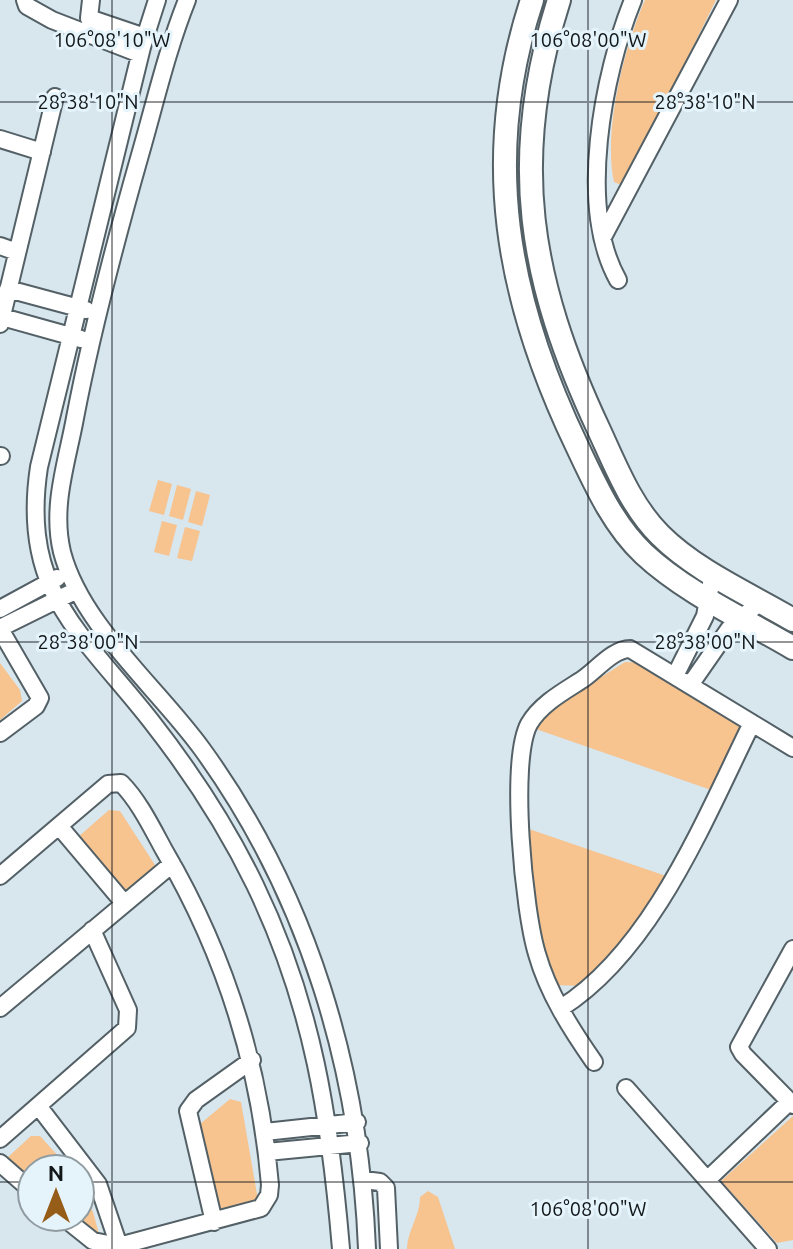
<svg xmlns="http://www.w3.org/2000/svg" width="793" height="1249" font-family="Ubuntu,sans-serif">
<rect width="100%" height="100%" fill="#d8e6ee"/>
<!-- green -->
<path fill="#f7c38f" d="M645,0H716L626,182L619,184L614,182C603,131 624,48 645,0Z
M158,480L172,484L164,515L149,511Z
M177,485L191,489L183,520L169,516Z
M196,491L210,495L202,526L188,522Z
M162,521L177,525L169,556L154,552Z
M185,527L200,531L192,561L177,558Z
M625,662L644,663L742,723V735L714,791L533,728L546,712Z
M0,663L20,690L22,701L0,720Z
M109,810L120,811L155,865L156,874L121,896L78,837Z
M526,828L669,877L651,915L581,986L555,985L537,946Z
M230,1099L241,1102L258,1200L253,1207L225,1215L218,1211L196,1132L200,1124Z
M793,1116V1240L777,1243L721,1181Z
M31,1136H40L70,1169H32V1186L8,1166V1157Z
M80,1186L93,1212L99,1234L93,1237L70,1217H80Z
M428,1191L438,1197L455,1249H407C408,1229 420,1216 420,1197Z"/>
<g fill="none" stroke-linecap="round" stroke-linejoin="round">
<defs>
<path id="minor" d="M25,0L27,6L52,20L140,54
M91,0L89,18L145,37
M157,0L142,47L39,467C20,592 82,633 151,721C191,772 227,827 255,885C313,1005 330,1118 341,1249
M187,0C167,50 155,103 140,155C115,243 92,329 75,418C67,462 51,506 62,552C81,625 158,688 202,749C308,895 360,1070 367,1249
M0,139L42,152
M604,235L729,0
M0,246L17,252
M618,280C577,207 603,74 633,0
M8,289L86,310
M2,317L81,339
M0,324L55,97
M0,456H1
M0,609L57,578
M0,628L77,590
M0,629L40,698L36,706L0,733
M675,676L705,616L713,573
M690,685L729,629L761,601
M59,826L124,903
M0,876L108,784L121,783C139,801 152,828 164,850C225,954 260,1065 270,1185L269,1195L261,1208L119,1246L93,1241L63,1217
M793,949L739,1047L743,1054L793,1105
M0,1008L172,864
M561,1008C653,950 705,818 752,723
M594,1062C571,1029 548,993 537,954C524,912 509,762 529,724C540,705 561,693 580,681C595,672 612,649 630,649L793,748
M626,1088L768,1249
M39,1107L98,1184L119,1246
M265,1132L357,1122
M0,1139L127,1028L128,1010L92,930
M267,1152L360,1143
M0,1163L32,1191
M708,1179L789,1102
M364,1180L380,1182L386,1188L389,1249
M214,1222L188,1111L196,1100L252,1060"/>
<path id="major" d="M532,0C480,158 507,300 577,446C595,484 613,525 644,554C686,593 744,619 793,648
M559,0C508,160 529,281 599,430C616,467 631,506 660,535C696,571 749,594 793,620"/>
</defs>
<!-- minor casing -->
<use href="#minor" stroke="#536066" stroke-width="20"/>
<!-- major casing -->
<use href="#major" stroke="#536066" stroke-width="26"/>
<!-- minor -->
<use href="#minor" stroke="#fff" stroke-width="16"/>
<!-- major -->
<use href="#major" stroke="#fff" stroke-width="22"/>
</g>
<!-- ticks -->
<path fill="none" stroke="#12171a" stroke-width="2" stroke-opacity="0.45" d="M112,0V1249M588,0V1249M0,102H793M0,642H793M0,1182H32M80,1182H793"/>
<g font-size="20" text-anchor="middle" fill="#12171a" stroke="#e5f4fb" stroke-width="6" stroke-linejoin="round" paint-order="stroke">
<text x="112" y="47">106°08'10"W</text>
<text x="588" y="47">106°08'00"W</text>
<text x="88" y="109">28°38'10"N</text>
<text x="705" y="109">28°38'10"N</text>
<text x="88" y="649">28°38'00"N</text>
<text x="705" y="649">28°38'00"N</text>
<text x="588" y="1216">106°08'00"W</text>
</g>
<!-- north arrow -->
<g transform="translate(56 1193)"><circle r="38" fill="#e5f4fb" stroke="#919ca1" stroke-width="2"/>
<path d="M0-6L14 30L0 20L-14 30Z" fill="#955d18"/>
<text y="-12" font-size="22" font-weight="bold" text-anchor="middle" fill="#12171a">N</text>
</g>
</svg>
